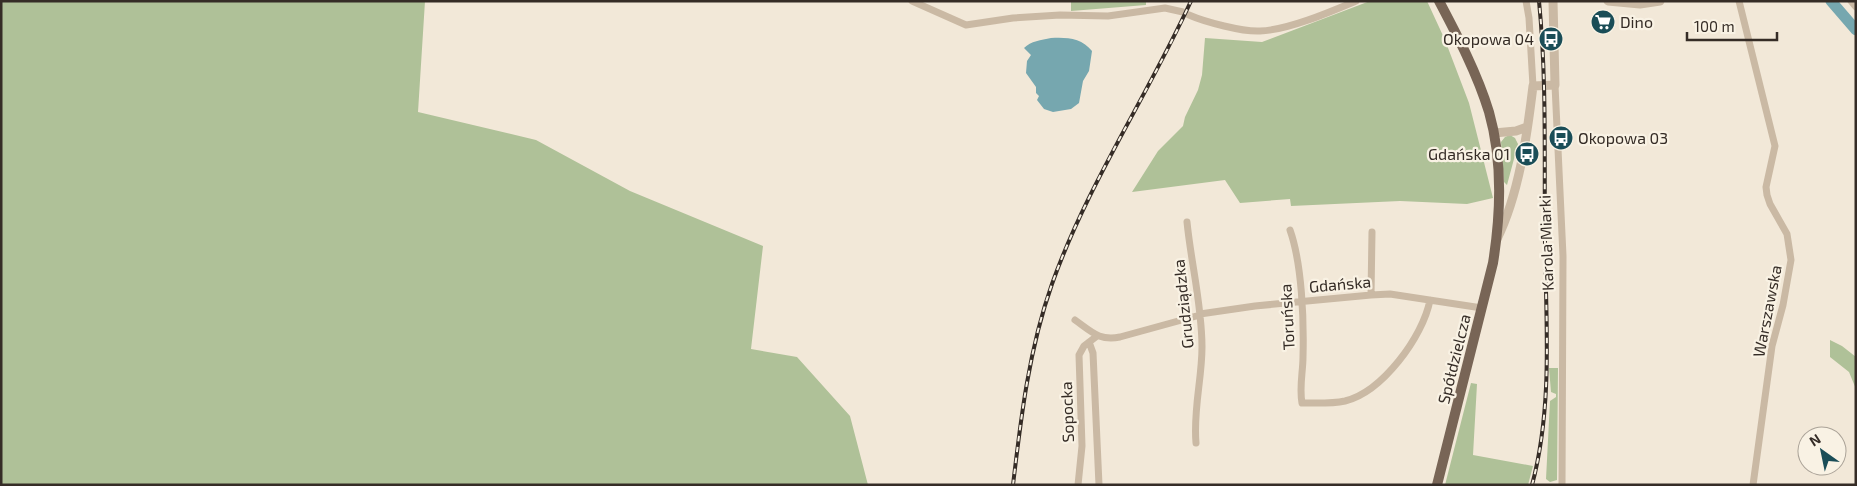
<svg xmlns="http://www.w3.org/2000/svg" width="1857" height="486" font-family="'Exo 2',sans-serif">
<rect width="100%" height="100%" fill="#f2e8d8"/>
<!-- green -->
<path fill="#afc198" d="M1,1H425L418,112L536,140L630,191L763,246L751,349L797,357L850,416L868,485H1Z
M1071,1H1146V5L1071,11Z
M1370,1H1427L1445,40L1469,103L1493,198L1467,204L1400,201L1291,206L1290,199L1240,203L1225,180L1132,192L1158,151L1183,126L1185,117L1198,90L1202,75L1205,38L1262,42Z
M1510,135L1515,138L1518,144L1507,185L1504,182L1501,142L1505,137Z
M1830,340L1842,346L1856,357V389L1849,372L1830,357Z
M1549,368H1558L1557,480L1550,482L1546,479L1550,401L1556,397V394L1551,392Z
M1471,383L1477,384L1473,455L1533,466L1528,485H1445Z"/>
<!-- water -->
<path fill="#76a7af" d="M1051,38C1066,37 1082,38 1092,51L1089,71L1083,81L1079,103L1071,109L1053,112L1044,109L1037,100L1039,96L1036,93V87L1026,73L1027,61L1031,55L1024,48C1031,41 1041,40 1051,38Z"/>
<g fill="none" stroke-linecap="round" stroke-linejoin="round">
<!-- river -->
<path stroke="#76a7af" stroke-width="11" d="M1831,1L1856,30"/>
<!-- minor -->
<path stroke="#cab9a4" stroke-width="7" d="M912,1L966,25L1013,18L1060,15L1108,16L1165,8L1183,12
M1526,1L1529,18L1533,86
M1739,1L1775,146L1766,187L1767,195L1770,204L1787,234L1791,260L1783,305L1772,346L1753,485
M1851,1L1856,7
M1189,15C1205,22 1243,32 1260,31C1288,30 1330,12 1356,1
M1555,85L1563,256L1562,485
M1187,222C1191,263 1202,305 1202,347C1202,379 1193,410 1196,443
M1290,230C1302,264 1304,320 1303,357C1303,372 1299,387 1302,403C1316,403 1331,404 1345,401C1382,392 1423,337 1430,300
M1371,295L1372,232
M1200,314L1255,306L1371,295L1390,294L1482,308
M1075,320C1092,332 1099,341 1120,337L1200,315
M1089,342L1093,353L1099,485
M1078,485L1082,446L1079,355L1084,346L1097,336"/>
<!-- tertiary -->
<path stroke="#cab9a4" stroke-width="9" d="M1608,1L1640,4L1660,1
M1494,133L1516,131L1527,127
M1497,239C1519,194 1527,136 1533,86L1555,85L1553,1"/>
<!-- primary -->
<path stroke="#786556" stroke-width="10" d="M1437,485L1493,263C1501,213 1503,161 1489,112C1477,73 1458,37 1439,1"/>
<defs>
<path id="rail" d="M1013,485C1021,417 1029,349 1052,284C1087,185 1147,97 1191,1
M1532,485C1553,407 1546,323 1545,244C1544,163 1547,82 1539,1"/>
</defs>
<!-- rail casing -->
<use href="#rail" stroke="#352c26" stroke-width="4"/>
<!-- rail -->
<use href="#rail" stroke="#f9f2e4" stroke-width="2" stroke-dasharray="5.5" stroke-linecap="butt"/>
</g>
<!-- icons -->
<defs>
<symbol id="supermarket-disc" viewBox="-11 -11 22 22"><circle r="9.5" fill="#1a4d57" stroke="#f9f2e4"/><path d="M-6-5.5h2.5l.6 2H6L4.5 2H-2.5L-4.4-4H-6ZM-1.5 3.2a1.3 1.3 0 1 0 .1 0ZM3 3.2a1.3 1.3 0 1 0 .1 0Z" fill="#fff"/></symbol>
<symbol id="bus-disc" viewBox="-11 -11 22 22"><circle r="9.5" fill="#1a4d57" stroke="#f9f2e4"/><path d="M-5-6H5V4H4V6H2V4H-2V6H-4V4H-5ZM-3.5-4V0h7V-4ZM-3.5 1.2v1.5H-2V1.2ZM2 1.2v1.5H3.5V1.2Z" fill="#fff"/></symbol>
</defs>
<g fill-rule="evenodd">
<use href="#supermarket-disc" x="1589" y="8" width="28" height="28"/>
<use href="#bus-disc" x="1537" y="25" width="28" height="28"/>
<use href="#bus-disc" x="1547" y="124" width="28" height="28"/>
<use href="#bus-disc" x="1513" y="140" width="28" height="28"/>
</g>
<g text-anchor="middle" stroke-width="4.5" stroke-linejoin="round" paint-order="stroke">
<!-- poi labels -->
<g font-size="16" fill="#352c26" stroke="#f9f2e4" text-anchor="start">
<text x="1620" y="28">Dino</text>
<text x="1534" y="45" text-anchor="end">Okopowa 04</text>
<text x="1578" y="144">Okopowa 03</text>
<text x="1510" y="160" text-anchor="end">Gdańska 01</text>
</g>
<!-- street labels -->
<g font-size="16" fill="#352c26" stroke="#f9f2e4">
<text transform="translate(1546 243) rotate(-92)" y="6">Karola Miarki</text>
<text transform="translate(1340 284) rotate(-5)" y="6">Gdańska</text>
<text transform="translate(1183 304) rotate(-96)" y="6">Grudziądzka</text>
<text transform="translate(1767 311) rotate(-79)" y="6">Warszawska</text>
<text transform="translate(1287 317) rotate(-93)" y="6">Toruńska</text>
<text transform="translate(1454 359) rotate(-76)" y="6">Spółdzielcza</text>
<text transform="translate(1067 412) rotate(-92)" y="6">Sopocka</text>
</g>
</g>
<!-- border -->
<rect width="1857" height="486" fill="none" stroke="#352c26" stroke-width="5"/>
<!-- north arrow -->
<g transform="translate(1822 451) rotate(327)"><circle r="24" fill="#f9f2e4" stroke="#aba398"/>
<path d="M0-4L9 19L0 12L-9 19Z" fill="#1a4d57"/>
<text y="-8" font-size="14" font-weight="bold" text-anchor="middle" fill="#352c26">N</text>
</g>
<!-- scale -->
<path d="M1687 32v8h90v-8" fill="none" stroke="#352c26" stroke-width="2.5"/>
<text x="1694" y="32" font-size="15" fill="#352c26" stroke="#f9f2e4" stroke-width="4" paint-order="stroke">100 m</text>
</svg>
